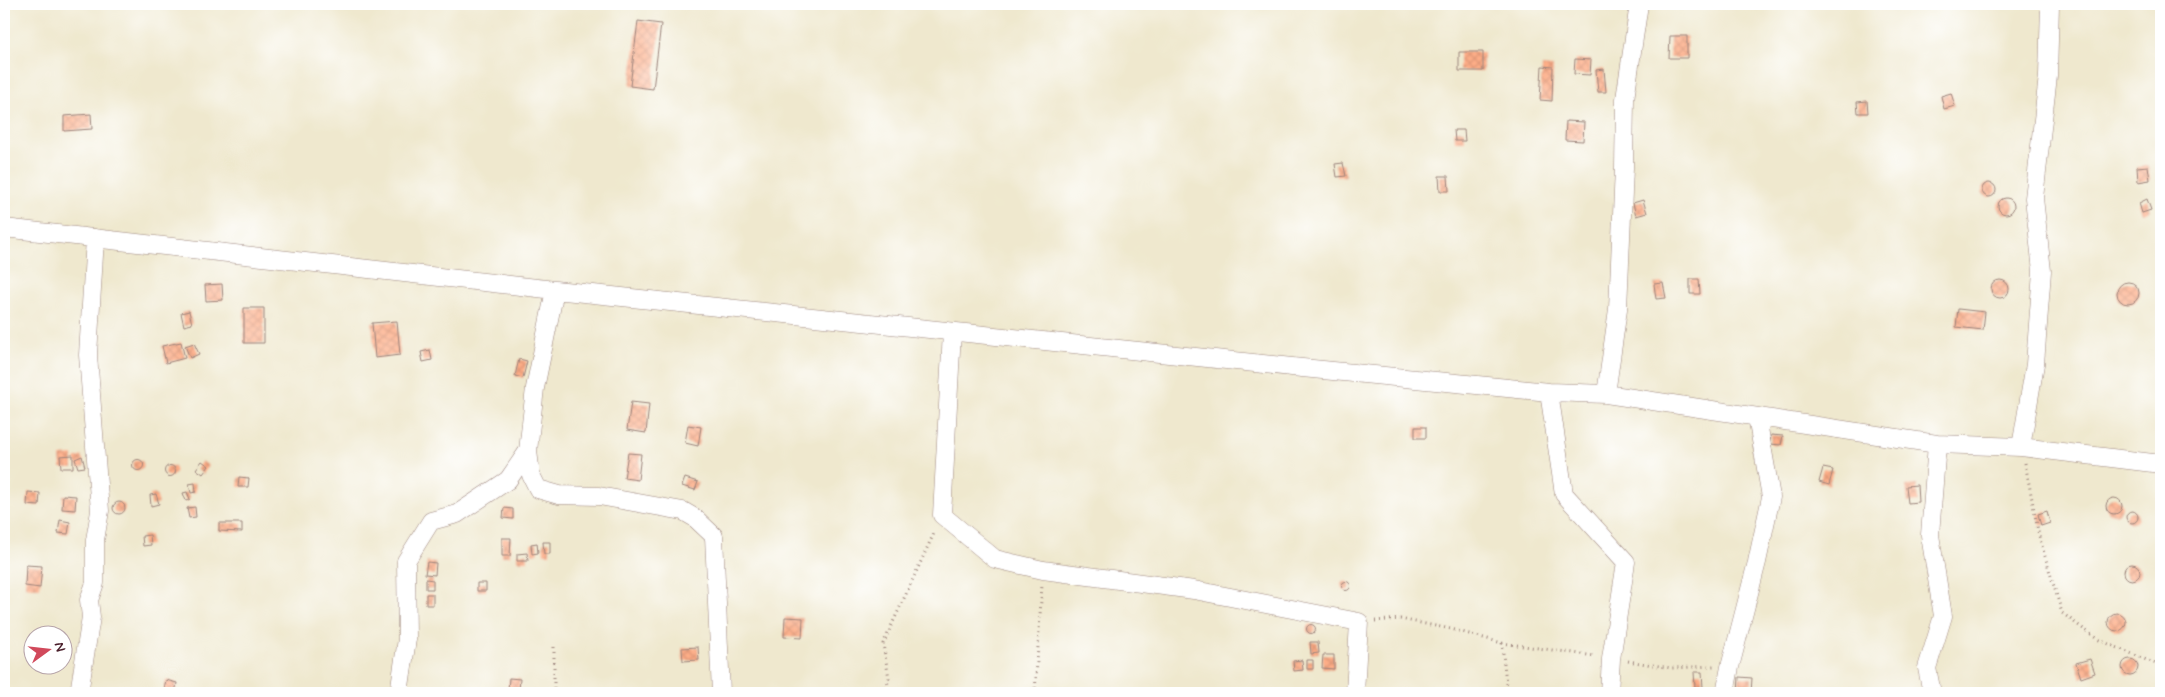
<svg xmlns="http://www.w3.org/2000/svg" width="2165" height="697" font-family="Mynerve,sans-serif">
<defs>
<pattern id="building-cross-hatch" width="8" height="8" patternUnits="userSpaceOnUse" patternTransform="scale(1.25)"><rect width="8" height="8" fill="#fdad87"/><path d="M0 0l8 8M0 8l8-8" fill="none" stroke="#da9475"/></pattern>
</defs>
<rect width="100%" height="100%" fill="#fff"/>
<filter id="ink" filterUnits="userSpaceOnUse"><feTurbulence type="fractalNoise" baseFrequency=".02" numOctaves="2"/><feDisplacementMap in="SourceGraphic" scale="10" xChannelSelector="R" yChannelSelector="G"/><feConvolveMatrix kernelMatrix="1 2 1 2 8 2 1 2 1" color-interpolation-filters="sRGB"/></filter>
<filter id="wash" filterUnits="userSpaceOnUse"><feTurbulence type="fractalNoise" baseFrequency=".0096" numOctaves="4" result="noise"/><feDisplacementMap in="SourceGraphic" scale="20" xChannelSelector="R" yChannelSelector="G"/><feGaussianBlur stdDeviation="1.12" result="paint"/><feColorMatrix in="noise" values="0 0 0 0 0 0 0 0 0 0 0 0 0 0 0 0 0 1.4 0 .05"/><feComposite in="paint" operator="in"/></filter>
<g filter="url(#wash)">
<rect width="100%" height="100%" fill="#efe8ce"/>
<g id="blocks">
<!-- building -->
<path fill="url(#building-cross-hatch)" d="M638,21L661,24L653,89L630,86Z
M1670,36H1687V58H1669Z
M1459,52H1483V71H1459Z
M1575,59L1591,60L1590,75L1574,74Z
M1542,66L1553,67L1552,101L1540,100Z
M1604,69L1606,92H1598L1596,70Z
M1951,93L1955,106L1944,109L1941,96Z
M1867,101L1868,113H1858L1857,102Z
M91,114L92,129L64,131V116Z
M1566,121L1584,122L1583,141L1565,140Z
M1454,130H1464L1465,141H1455Z
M1343,163L1346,176L1337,177L1335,164Z
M2148,166L2150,180L2138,182L2137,167Z
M1439,176H1448L1449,191H1440Z
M1982 190a7 7 0 1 1 14 0a7 7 0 1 1-14 0Z
M1998 206a8 8 0 1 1 16 0a8 8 0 1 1-16 0Z
M2147,199L2151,210L2142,213L2139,203Z
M1643,200L1647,213L1636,216L1633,203Z
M1690,279H1699L1700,294H1690Z
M1991 289a9 9 0 1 1 18 0a9 9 0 1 1-18 0Z
M2117 293a11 11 0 1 1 22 0a11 11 0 1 1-22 0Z
M1663,283L1666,298L1656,299L1654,284Z
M222,284L223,300L206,301L205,285Z
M244,308H264V343H244Z
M1958,309L1985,312L1983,330L1956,327Z
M189,311L192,324L184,326L181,313Z
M397,321L400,355L375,358L372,323Z
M181,342L185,358L166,363L162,346Z
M194,343L199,354L190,358L185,346Z
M430,350L432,360L423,362L421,352Z
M519,359L527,361L523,378L515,376Z
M631,402L649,404L646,433L627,430Z
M688,425L701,427L698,446L685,443Z
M1415,427H1426V438H1415Z
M1771,435L1783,436L1781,445L1770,444Z
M628,453L641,454L638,480L624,478Z
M73,455V468H61L60,456Z
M82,456L85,467L78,468L75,459Z
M132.5 465a5.5 5.5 0 1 1 11 0a5.5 5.5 0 1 1-11 0Z
M202,461L209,466L203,474L196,469Z
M164.5 471a5.5 5.5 0 1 1 11 0a5.5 5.5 0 1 1-11 0Z
M1823,468L1833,470L1829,485L1819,482Z
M239,477L249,478L248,487H238Z
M685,478L698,482L695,490L682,486Z
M195,483L196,492L191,493L189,484Z
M1917,485L1918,502L1908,503L1906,486Z
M28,492L40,493L39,506L27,505Z
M187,492L190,499L186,501L183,493Z
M156,494L159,504L151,506L150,495Z
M63,495L76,496L75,510L62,509Z
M2106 506a8 8 0 1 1 16 0a8 8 0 1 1-16 0Z
M113 508a6 6 0 1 1 12 0a6 6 0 1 1-12 0Z
M195,507L196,517L189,518L187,508Z
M504,508L513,509V519L503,518Z
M2126 517a6 6 0 1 1 12 0a6 6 0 1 1-12 0Z
M2047,511L2050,523L2041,526L2038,514Z
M60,520L70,522L68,534L58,533Z
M219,523H242V532L219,531Z
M150,535L151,545L143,546L142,536Z
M502,538H511L510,556H502Z
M543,542H550V554H544Z
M537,543L538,553L532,554L531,544Z
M527,553L528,561H517V554Z
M427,562L436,563L435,575L425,574Z
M2124 572a8 8 0 1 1 16 0a8 8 0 1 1-16 0Z
M26,565L42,566L40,588L25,586Z
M426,579L433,580V589H426Z
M1341.5 586a4.5 4.5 0 1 1 9 0a4.5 4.5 0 1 1-9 0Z
M477,583H486V591H477Z
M426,594H433V605H426Z
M2108 622a9 9 0 1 1 18 0a9 9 0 1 1-18 0Z
M785,617L803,618L802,638L784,637Z
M1306.5 629a4.5 4.5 0 1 1 9 0a4.5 4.5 0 1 1-9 0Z
M1310,642H1318L1319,653L1311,654Z
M698,647L699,660L683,661L682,648Z
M1323,655H1334V669L1322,668Z
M2122 667a8 8 0 1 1 16 0a8 8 0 1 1-16 0Z
M2090,659L2095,673L2081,678L2076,663Z
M1302,660L1303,670L1294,671L1293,661Z
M1307,660H1313V669H1307Z
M1694,672H1702L1703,688H1695Z
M1739,677L1752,678L1751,693H1738Z
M509,678L520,679L519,690H508Z
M166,680L177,683L175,693H163Z"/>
</g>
</g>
<g filter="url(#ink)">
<use href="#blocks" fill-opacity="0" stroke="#9c847c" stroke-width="1"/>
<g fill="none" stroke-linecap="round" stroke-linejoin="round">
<defs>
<path id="street" d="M4,228L555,290L1292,367L1549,392L1606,394L1937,444L2021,447L2161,464
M555,290L535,388L528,451L531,475L538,489L559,495L599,496L683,511L695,518L714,536L721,693
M952,332L942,515L995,559L1043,570L1194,590L1359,622L1355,693
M1549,392L1564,494L1626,562L1611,659L1609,693
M1606,394L1618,309L1624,168L1625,99L1639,4
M2021,447L2035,364L2042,271L2034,198L2048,76L2050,4
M79,693L91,617L89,600L95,583V540L100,511L88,355L95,238
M399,693L407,639L406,561L431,521L457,514L508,480L528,451
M1725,693L1730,667L1757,562L1771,497L1757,417
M1932,693L1927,668L1943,616L1930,535L1937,444"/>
</defs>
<!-- street casing -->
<use href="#street" stroke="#9c847c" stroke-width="19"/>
<!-- path -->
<path stroke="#9c847c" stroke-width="3" stroke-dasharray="1 4" stroke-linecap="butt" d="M2025,463L2039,536L2062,613L2097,639L2156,664L2161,675
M1375,621L1400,619L1451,629L1502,643L1595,656
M1502,643L1507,693
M1628,661L1671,668L1714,666
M554,693V643
M885,693L889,678L883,644L935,531
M1035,693L1042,585"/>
<!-- street -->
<use href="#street" stroke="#fff" stroke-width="18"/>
</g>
</g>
<!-- margin -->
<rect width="2165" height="697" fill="none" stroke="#fff" stroke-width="20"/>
<!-- north arrow -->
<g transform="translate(48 650) rotate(75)"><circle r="24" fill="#ffffff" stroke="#b7a5aa"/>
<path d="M0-4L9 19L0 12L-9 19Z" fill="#d1495b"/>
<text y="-8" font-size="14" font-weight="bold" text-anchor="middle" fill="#4a1f2b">N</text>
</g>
</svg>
